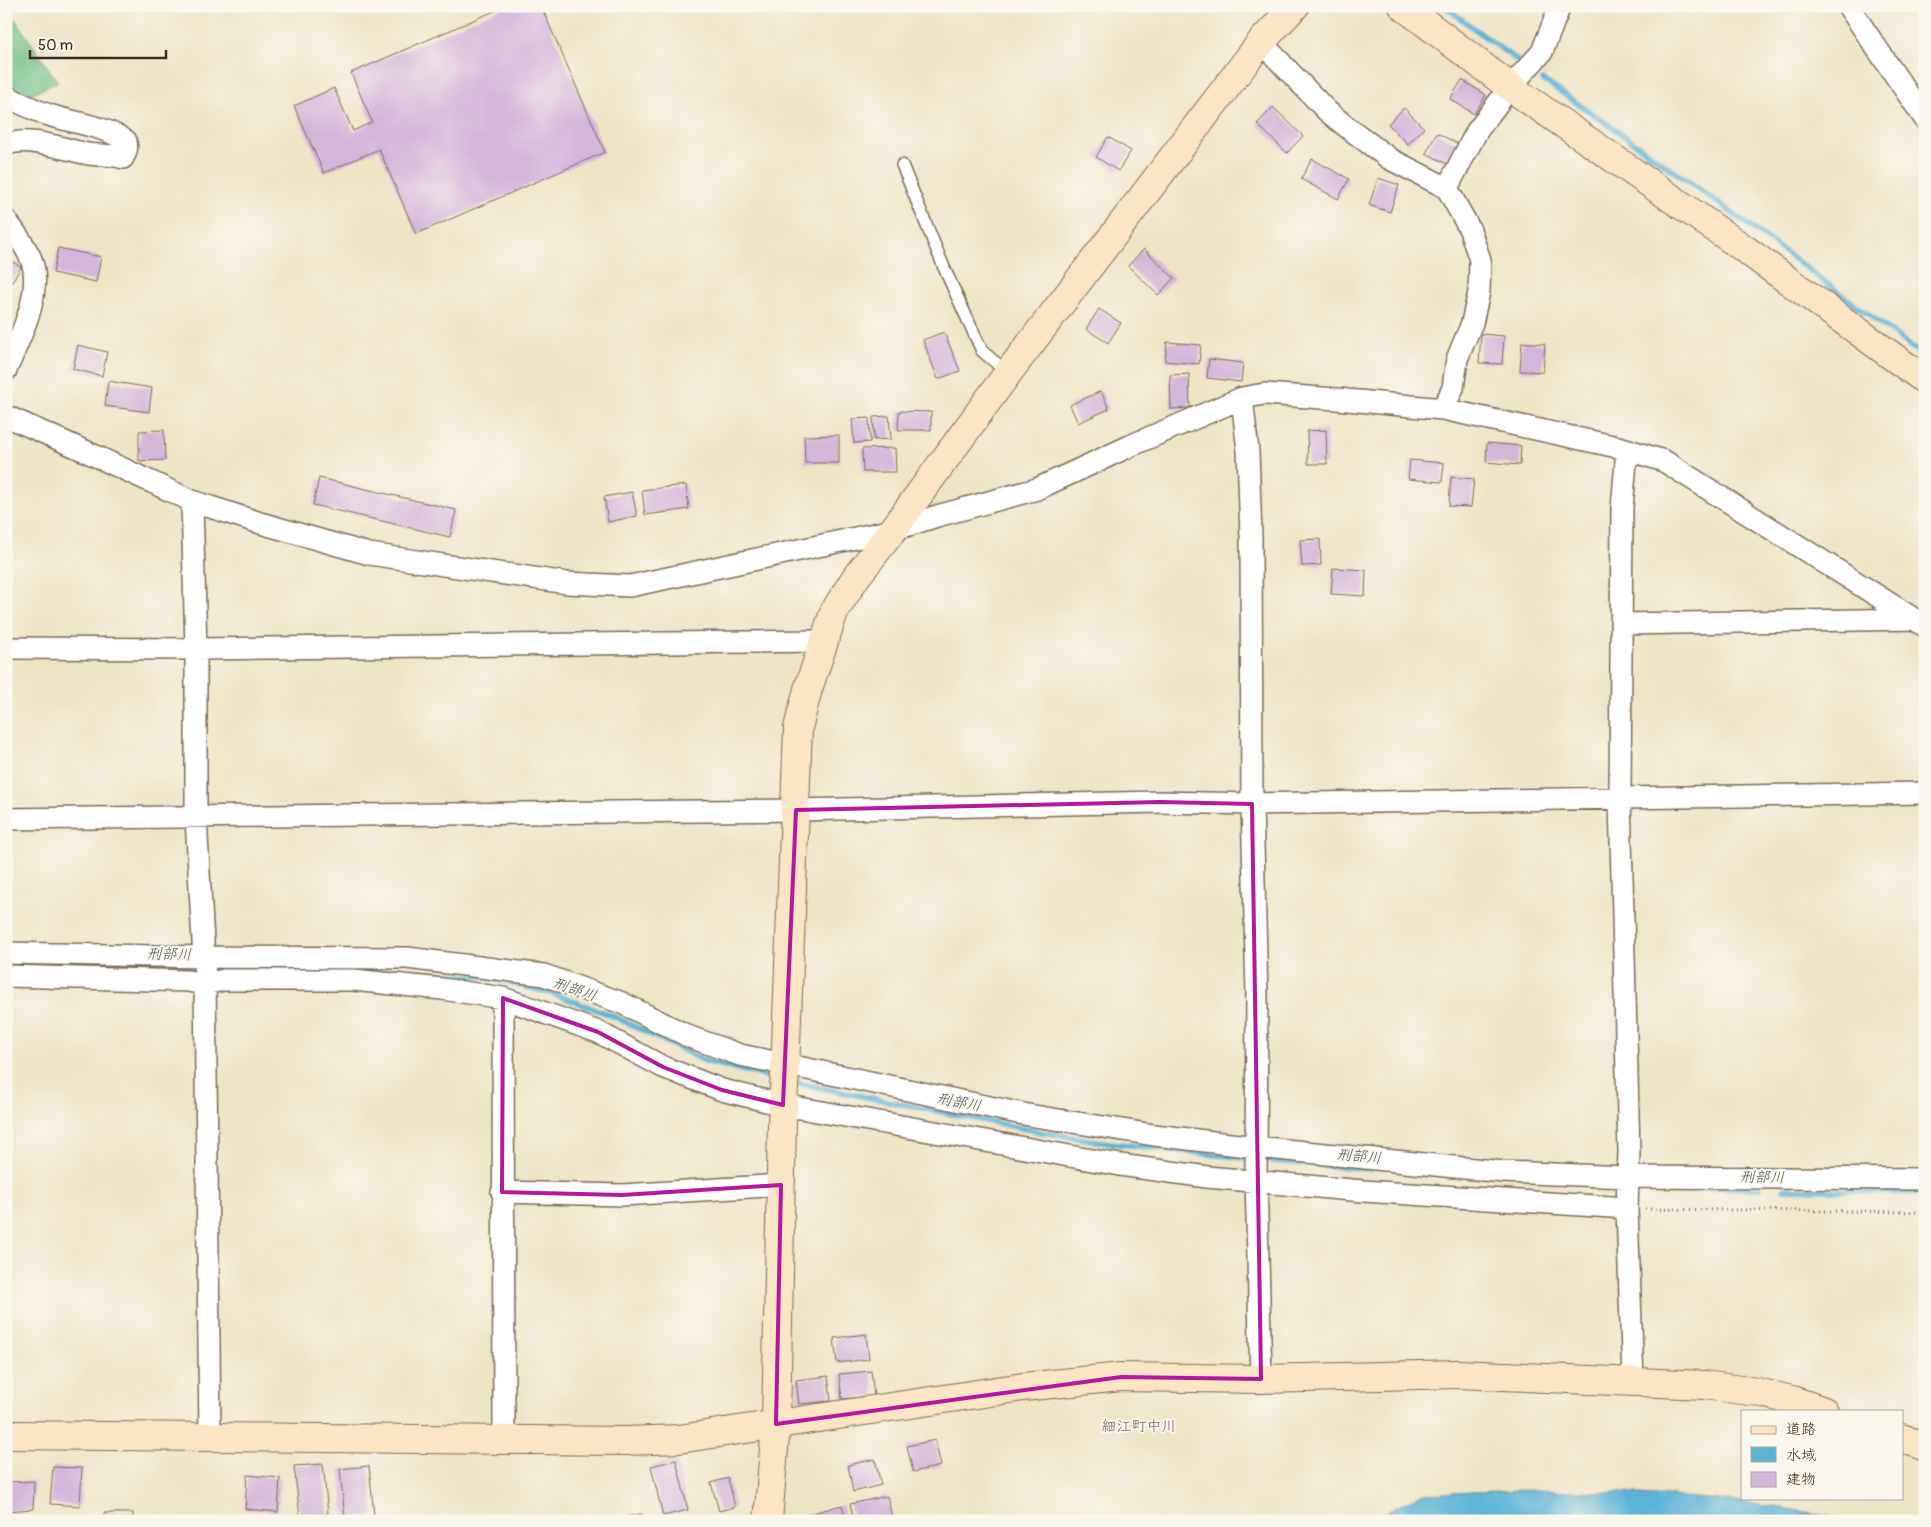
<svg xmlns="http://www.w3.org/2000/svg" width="1931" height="1527" font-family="Pangolin,'Klee One',sans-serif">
<rect width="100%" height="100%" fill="#fbf7ec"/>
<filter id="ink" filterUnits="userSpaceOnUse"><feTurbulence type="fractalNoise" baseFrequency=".02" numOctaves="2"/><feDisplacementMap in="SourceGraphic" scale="10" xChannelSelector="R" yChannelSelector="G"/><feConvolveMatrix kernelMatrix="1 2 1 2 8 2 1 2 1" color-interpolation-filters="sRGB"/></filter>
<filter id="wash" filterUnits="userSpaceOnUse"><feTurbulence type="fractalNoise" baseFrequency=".0096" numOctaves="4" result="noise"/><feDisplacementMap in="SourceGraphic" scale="20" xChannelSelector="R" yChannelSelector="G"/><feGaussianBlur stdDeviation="1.12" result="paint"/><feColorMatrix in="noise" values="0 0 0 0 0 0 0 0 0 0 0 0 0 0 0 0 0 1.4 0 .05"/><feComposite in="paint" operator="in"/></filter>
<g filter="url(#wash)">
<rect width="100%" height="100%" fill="#efe4c6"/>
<!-- forest -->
<path fill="#71be86" stroke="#567452" d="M6,6L58,82L6,105Z"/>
<!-- water -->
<path fill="#5ab2d7" stroke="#4a6e7a" d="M1522,1490C1633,1492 1743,1497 1852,1521H1351L1376,1518L1421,1494Z"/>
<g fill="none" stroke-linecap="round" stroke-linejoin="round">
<!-- stream -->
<path stroke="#5ab2d7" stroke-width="5.5" d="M1444,6L1523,65
M1543,80C1674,168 1799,262 1925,357
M6,964L227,970
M361,970L483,977L551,993L611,1015L705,1061L778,1079
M792,1082L1041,1132L1102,1142L1271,1161L1370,1169
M1646,1188H1760
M1784,1189L1925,1193"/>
</g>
<g id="blocks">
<!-- building -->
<path fill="#d5b6db" d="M506,6H541L605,152L416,234L379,149L324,173L294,106L334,88L353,131L372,122L351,73Z
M1462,80L1486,95L1474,114L1450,99Z
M1273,107L1303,136L1287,153L1257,124Z
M1404,108L1424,128L1408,144L1388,124Z
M1437,133L1462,146L1451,166L1426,153Z
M1108,137L1131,151L1118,171L1096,157Z
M1312,159L1349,179L1338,199L1301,179Z
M1378,178L1399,185L1390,212L1369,205Z
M58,248L101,257L96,282L53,273Z
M1144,249L1174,278L1158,295L1128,266Z
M6,258L21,267L6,292Z
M1099,309L1121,323L1108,343L1086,329Z
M944,332L960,371L938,379L923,340Z
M1481,334L1504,336L1502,364L1479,363Z
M1167,342L1201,345L1199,364L1165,361Z
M1522,342L1545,344L1543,372L1520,371Z
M78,345L107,352L102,376L73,369Z
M1209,359L1243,363L1241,382L1207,378Z
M1189,374L1190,408L1171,409L1170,375Z
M108,381L152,388L149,412L105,406Z
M1101,391L1109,409L1078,423L1070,405Z
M899,411L931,412V430H898Z
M889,416L891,439L874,440L873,417Z
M869,418L870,442L854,443L852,419Z
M164,430L165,460L139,461V431Z
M1326,430L1327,464H1308L1307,431Z
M839,435V463H805L804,436Z
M1487,443L1521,446L1520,465L1486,462Z
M895,448L896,472H863L862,449Z
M1410,460L1444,463L1442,482L1408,479Z
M1451,477L1474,479L1471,507L1449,506Z
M319,478L456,510L450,537L313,505Z
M686,485L689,509L645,515L642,490Z
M632,492L637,516L608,522L604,497Z
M1320,539L1321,565L1302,566L1300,540Z
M1333,568L1366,570L1365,596L1331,594Z
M866,1334L869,1359L837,1363L834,1338Z
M871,1371L874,1396L842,1399L839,1374Z
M828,1376L831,1401L799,1404L796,1380Z
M935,1440L941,1466L913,1472L907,1446Z
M875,1459L881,1485L853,1492L848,1465Z
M676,1460L688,1510L663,1516L651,1466Z
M323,1464L328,1514L300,1517L294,1466Z
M369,1466L374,1516L345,1519L340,1469Z
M53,1467L82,1468L80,1506L50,1504Z
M247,1475L280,1478L278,1512L245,1509Z
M728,1478L735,1507L719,1511L711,1483Z
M34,1481L33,1509L6,1511V1482Z
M887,1496L893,1521H854L850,1504Z
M842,1505L846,1521H788V1520Z
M104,1513H133V1521H104Z
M642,1514L644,1521H607V1520Z"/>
</g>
</g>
<g filter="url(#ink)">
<use href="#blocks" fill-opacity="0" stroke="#7a6b59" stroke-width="1"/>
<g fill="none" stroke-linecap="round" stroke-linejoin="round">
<defs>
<path id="lane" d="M902,165L945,270L982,351L1008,373"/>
<path id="street" d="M1848,6L1925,119
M1261,42L1328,112L1347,127L1390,159L1447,188L1470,230L1480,260L1479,292L1472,323L1457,359L1453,388L1443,409L1622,448L1664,461L1925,626
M6,96C20,103 34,110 49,115C74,123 105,126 126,141C127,148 127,152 123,158C112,154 100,156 88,154C67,150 26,135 6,145
M1447,188L1477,131L1510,87L1542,52L1560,6
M6,220C15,232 25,245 31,259C44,292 19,339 6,370
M1242,398L1248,451L1251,537L1252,804L1257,995L1256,1176L1261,1379
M6,416L85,451L192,501L257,522L369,554L567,583L630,586L893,530L937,516L1037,489L1132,445L1242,398L1264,394L1337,399L1443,409
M1627,450L1622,508L1620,798L1629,1152L1627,1208L1633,1382
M192,501L196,649V818L205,977L210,1438
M1621,624L1914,619
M6,648L196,649L824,641
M6,819L796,810L1160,802L1252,804L1925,793
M6,953L204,957L407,958L544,975L622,1003L690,1037L740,1055L1028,1115L1154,1135L1256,1147L1504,1172L1627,1177L1925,1179
M6,976L188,981L204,984L224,980H353L442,989L503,998L598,1032L663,1067L722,1090L783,1105L1120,1165L1207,1177L1363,1191L1627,1208
M503,998L504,1439
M502,1192L622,1195L781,1185"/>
<path id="secondary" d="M1403,6L1510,87L1742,247L1925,380
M6,1435L626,1441L679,1439L1023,1387L1121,1377L1261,1379L1458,1374L1704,1385L1757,1392L1792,1400L1824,1411
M1902,1438L1925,1447
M768,1521L776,1424L782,1122L785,1071L798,728L808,689L834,612L856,577L893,530L1008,373L1261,42L1295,6"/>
</defs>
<!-- lane casing -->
<use href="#lane" stroke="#7a6b59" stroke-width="14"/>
<!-- street casing -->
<use href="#street" stroke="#7a6b59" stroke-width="24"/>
<!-- secondary casing -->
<use href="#secondary" stroke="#7a6b59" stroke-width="30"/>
<!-- path -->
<path stroke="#7a6b59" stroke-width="3" stroke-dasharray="1 4" stroke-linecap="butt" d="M1645,1209L1925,1212"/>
<!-- lane -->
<use href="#lane" stroke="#fff" stroke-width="11"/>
<!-- street -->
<use href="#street" stroke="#fff" stroke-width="21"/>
<!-- secondary -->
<use href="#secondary" stroke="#fce5c4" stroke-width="28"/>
</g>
</g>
<!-- marked area -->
<path fill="none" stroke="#b5179e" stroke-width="4" stroke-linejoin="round" d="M1160,802L1252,804L1261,1379L1121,1377L776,1424L781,1185L622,1195L502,1192L503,998L598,1032L663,1067L722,1090L783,1105L796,810Z"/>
<g text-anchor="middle" stroke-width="4" stroke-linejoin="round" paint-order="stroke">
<!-- water labels -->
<g font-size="15" font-style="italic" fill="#465a5f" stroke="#fbf7ec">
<text transform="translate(169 954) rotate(1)" y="5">刑部川</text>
<text transform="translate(575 989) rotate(19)" y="5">刑部川</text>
<text transform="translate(959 1102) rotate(11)" y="5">刑部川</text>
<text transform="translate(1359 1156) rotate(5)" y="5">刑部川</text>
<text transform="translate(1762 1177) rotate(1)" y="5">刑部川</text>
</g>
<!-- neighbourhood labels -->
<g font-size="15" fill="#715b60" stroke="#fbf7ec">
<text x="1139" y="1431">細江町中川</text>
</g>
</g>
<!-- margin -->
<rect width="1931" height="1527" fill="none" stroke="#fbf7ec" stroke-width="25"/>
<!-- legend -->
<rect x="1741" y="1410" width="162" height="90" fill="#fbf7ec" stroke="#aea59a"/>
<rect x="1751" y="1426" width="25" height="8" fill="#fce5c4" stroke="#aea59a"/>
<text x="1786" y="1434" font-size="15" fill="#3b2a1e">道路</text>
<rect x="1751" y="1447" width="25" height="15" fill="#5ab2d7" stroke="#aea59a"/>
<text x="1786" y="1460" font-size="15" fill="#3b2a1e">水域</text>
<rect x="1751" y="1472" width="25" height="15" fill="#d5b6db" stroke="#aea59a"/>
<text x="1786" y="1484" font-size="15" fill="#3b2a1e">建物</text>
<!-- scale -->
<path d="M30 50v8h136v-8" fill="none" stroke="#3b2a1e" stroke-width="2.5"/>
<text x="38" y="50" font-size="15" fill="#3b2a1e" stroke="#fbf7ec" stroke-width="4" paint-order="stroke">50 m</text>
</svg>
